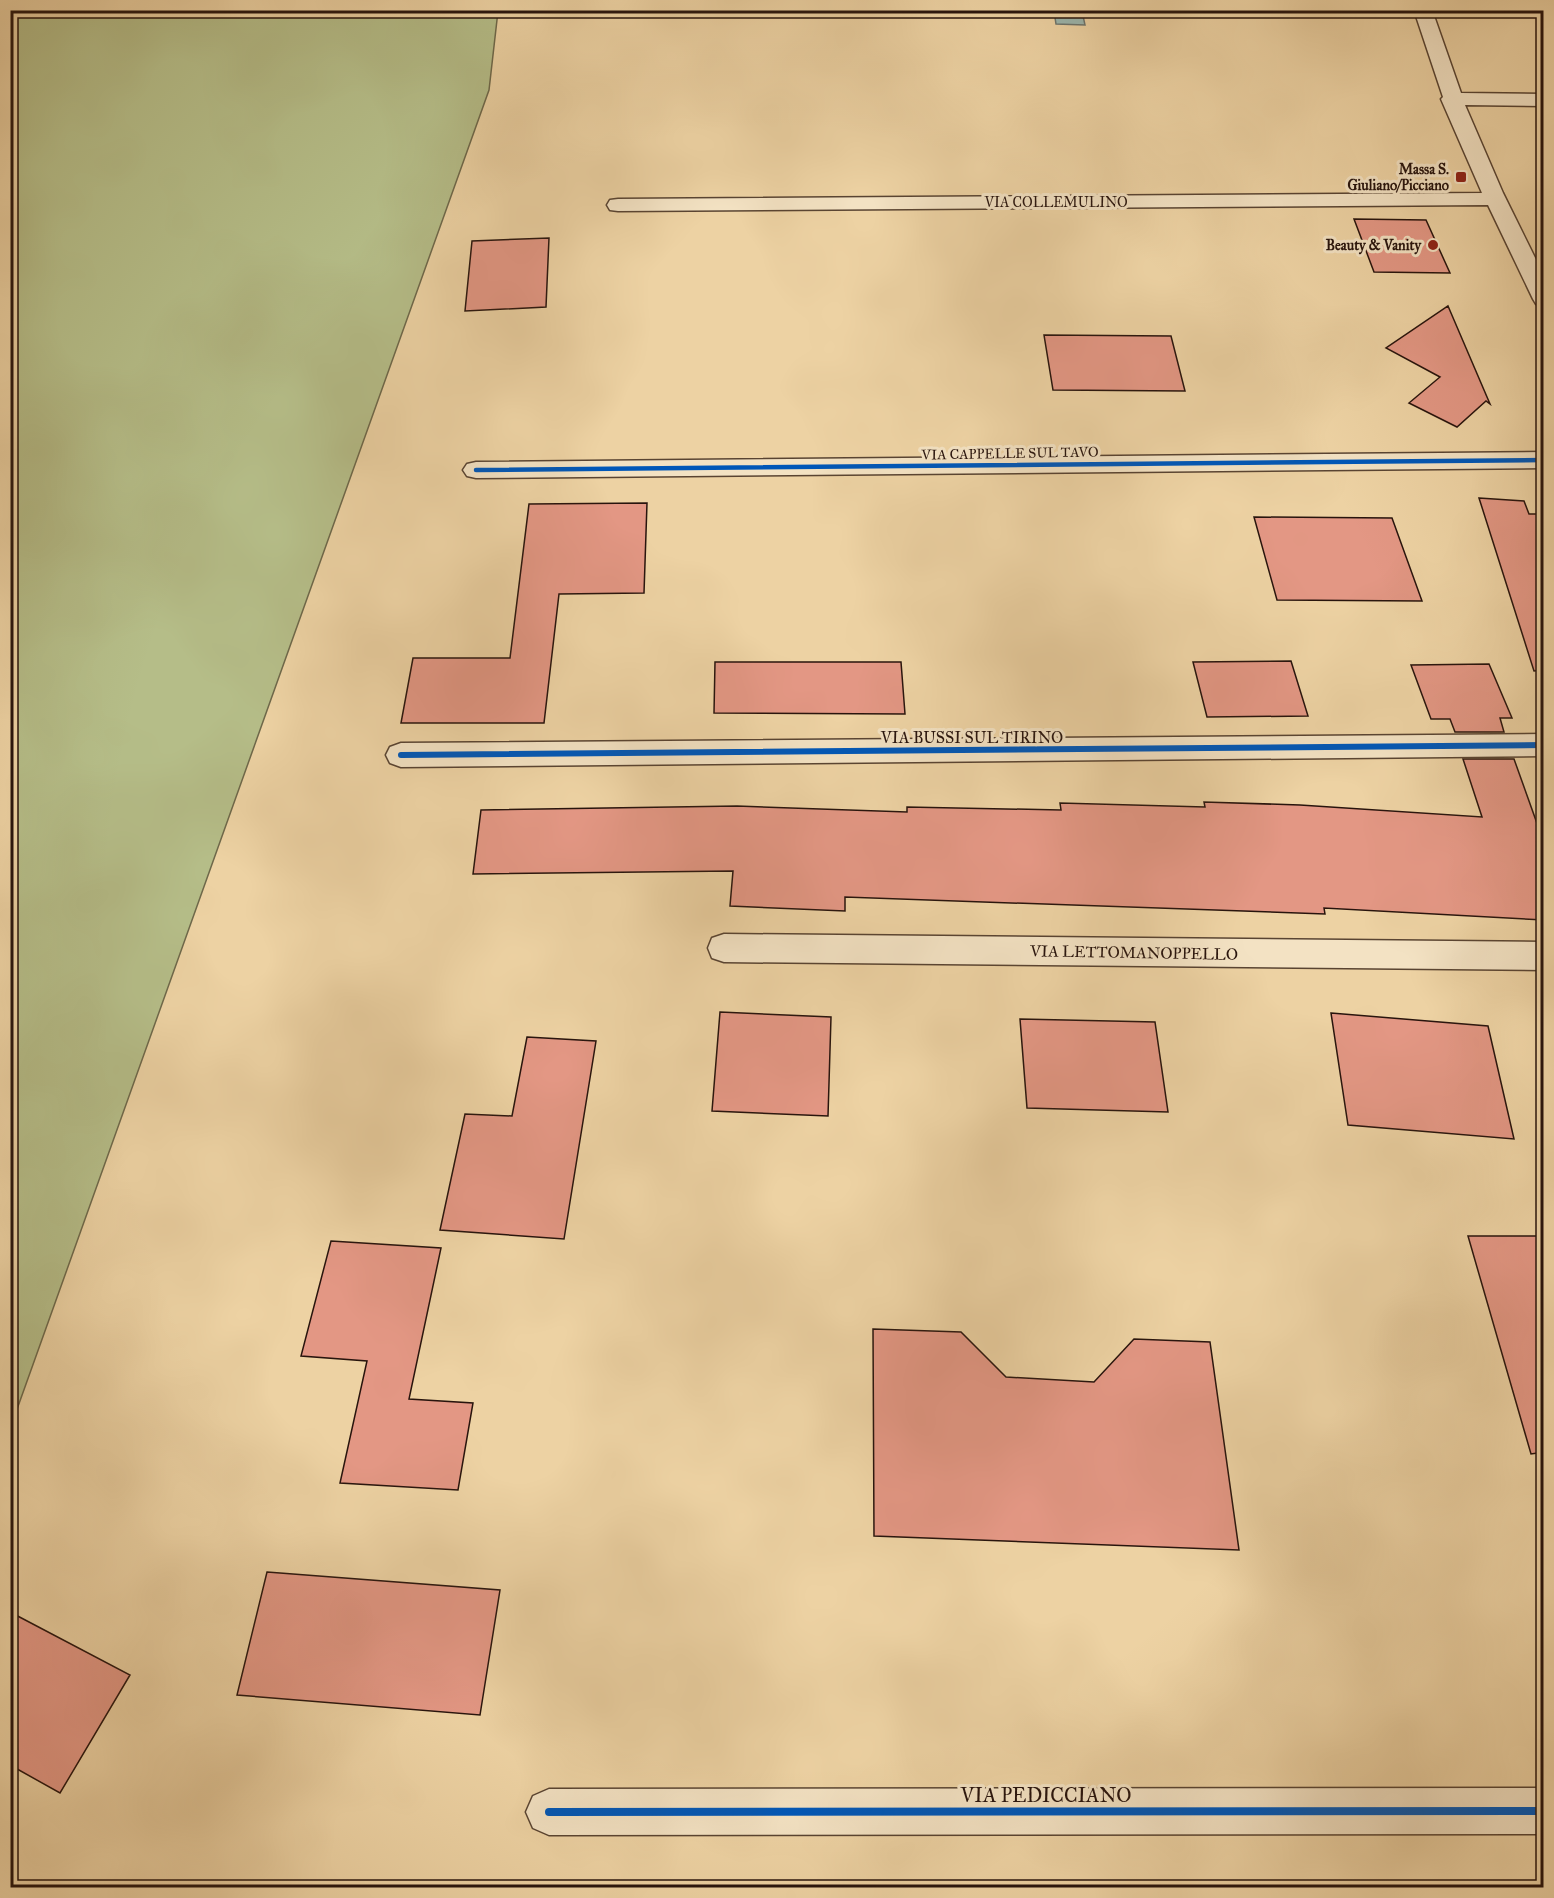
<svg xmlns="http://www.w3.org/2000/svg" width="1554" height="1898" font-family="'IM FELL Great Primer',serif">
<rect width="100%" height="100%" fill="#edd2a3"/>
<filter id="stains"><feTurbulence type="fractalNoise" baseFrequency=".00333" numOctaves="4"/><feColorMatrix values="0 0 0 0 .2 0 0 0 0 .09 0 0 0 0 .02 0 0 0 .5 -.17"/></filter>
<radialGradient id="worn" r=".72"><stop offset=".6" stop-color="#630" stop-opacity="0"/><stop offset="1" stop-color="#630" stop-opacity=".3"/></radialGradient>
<!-- green -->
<path fill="#b5bd88" stroke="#6e684a" stroke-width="1.5" d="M11,10L498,11L489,90L11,1426Z"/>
<!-- water -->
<path fill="#9bb6ae" stroke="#6d756e" stroke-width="1.5" d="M1054,11H1082L1085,25L1056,24Z"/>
<!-- building -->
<path fill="#e39784" stroke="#28140d" stroke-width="1.5" d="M1354,219L1426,220L1450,273L1374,272Z
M549,238L546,307L465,311L472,241Z
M1448,306L1490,404L1486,401L1457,427L1409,403L1440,377L1386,348Z
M1044,335L1171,336L1185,391L1053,390Z
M1479,498L1524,501L1529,514H1544V670L1534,671Z
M647,503L644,593L559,594L544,723H401L413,658H510L529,504Z
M1254,517L1392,518L1422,601L1277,600Z
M1291,661L1308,716L1207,717L1193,662Z
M715,662H901L905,714L714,713Z
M1489,664L1512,718H1500L1504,732H1455L1450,719H1431L1411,665Z
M1463,759H1514L1544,843V920L1324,908L1325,914L845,897V911L730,906L733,871L473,874L481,810L737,806L907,812V807L1061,810L1060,803L1205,807L1204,802L1300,805L1482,817Z
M720,1012L831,1017L828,1116L712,1111Z
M1331,1013L1488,1026L1514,1139L1348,1125Z
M1020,1019L1155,1022L1168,1112L1027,1108Z
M527,1037L596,1041L564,1239L440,1230L465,1114L512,1116Z
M1468,1236H1544V1452L1531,1454Z
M331,1241L441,1248L409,1399L473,1403L458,1490L340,1483L367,1361L301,1356Z
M873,1329L961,1332L1006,1377L1094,1382L1134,1339L1210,1342L1239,1550L874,1536Z
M267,1572L500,1590L480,1715L237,1695Z
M10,1612L130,1675L60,1793L10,1765Z"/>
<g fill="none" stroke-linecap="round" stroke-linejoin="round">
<defs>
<path id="minor" d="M1414,10H1432L1461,93L1544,94V106L1465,105L1503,193L1544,276V306L1536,304L1533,299L1488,205L618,211L610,210L607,205L610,200L618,199L1482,193L1441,99L1443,97Z
M1544,452V468L476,478L467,476L463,470L467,464L476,462Z
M1544,734V756L401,767L390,763L386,755L390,747L401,743Z
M724,934L1544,942V970L724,962L712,958L708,948L712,938Z
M1544,1788V1834L549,1835L533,1828L526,1812L533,1796L549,1789Z"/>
</defs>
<!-- minor casing -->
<use href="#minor" stroke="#594432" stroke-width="3"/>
<!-- minor -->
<use href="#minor" fill="#f3e2c3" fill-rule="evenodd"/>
<defs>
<path id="cycleway-far2" d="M476,470L1544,460"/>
<path id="cycleway-far1" d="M401,755L1544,745"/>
<path id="cycleway" d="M549,1812L1544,1811"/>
</defs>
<!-- cycleway-far2 casing -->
<use href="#cycleway-far2" stroke="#f3e2c3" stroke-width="8"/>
<!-- cycleway-far1 casing -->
<use href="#cycleway-far1" stroke="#f3e2c3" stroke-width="10"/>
<!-- cycleway casing -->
<use href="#cycleway" stroke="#f3e2c3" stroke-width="11"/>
<!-- cycleway-far2 -->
<use href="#cycleway-far2" stroke="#0057b8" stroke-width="4.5"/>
<!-- cycleway-far1 -->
<use href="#cycleway-far1" stroke="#0057b8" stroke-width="6"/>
<!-- cycleway -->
<use href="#cycleway" stroke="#0057b8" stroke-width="8"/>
</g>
<!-- markers -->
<g fill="#8f2418" stroke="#f3e2c3" stroke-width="2">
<rect x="1455" y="171" width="12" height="12" rx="3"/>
<circle cx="1433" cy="245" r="6"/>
</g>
<g text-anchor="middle" stroke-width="6" stroke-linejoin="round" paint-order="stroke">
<!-- far-poi labels -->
<g font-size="14" font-weight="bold" fill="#28140d" stroke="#f3e2c3" text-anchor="end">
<text x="1449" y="174">Massa S.<tspan x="1449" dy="16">Giuliano/Picciano</tspan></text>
<text x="1421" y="250">Beauty &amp; Vanity</text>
</g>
<!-- far-street labels -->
<g font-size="14" fill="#28140d" stroke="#f3e2c3">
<text x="1056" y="207">VIA COLLEMULINO</text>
<text transform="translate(1010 453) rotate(-1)" y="5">VIA CAPPELLE SUL TAVO</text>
</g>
<!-- street labels -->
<g font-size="16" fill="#28140d" stroke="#f3e2c3">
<text x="972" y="743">VIA BUSSI SUL TIRINO</text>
<text transform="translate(1134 952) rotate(1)" y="6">VIA LETTOMANOPPELLO</text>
</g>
<!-- near-street labels -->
<g font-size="20" fill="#28140d" stroke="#f3e2c3">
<text x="1046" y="1802">VIA PEDICCIANO</text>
</g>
</g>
<!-- margin -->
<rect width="1554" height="1898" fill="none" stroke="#edd2a3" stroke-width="36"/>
<rect x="12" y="12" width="1530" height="1874" fill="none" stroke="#28140d" stroke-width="3"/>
<rect x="18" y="18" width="1518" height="1862" fill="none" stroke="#28140d" stroke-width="1.5"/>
<rect width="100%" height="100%" filter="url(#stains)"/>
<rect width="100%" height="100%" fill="url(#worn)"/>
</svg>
